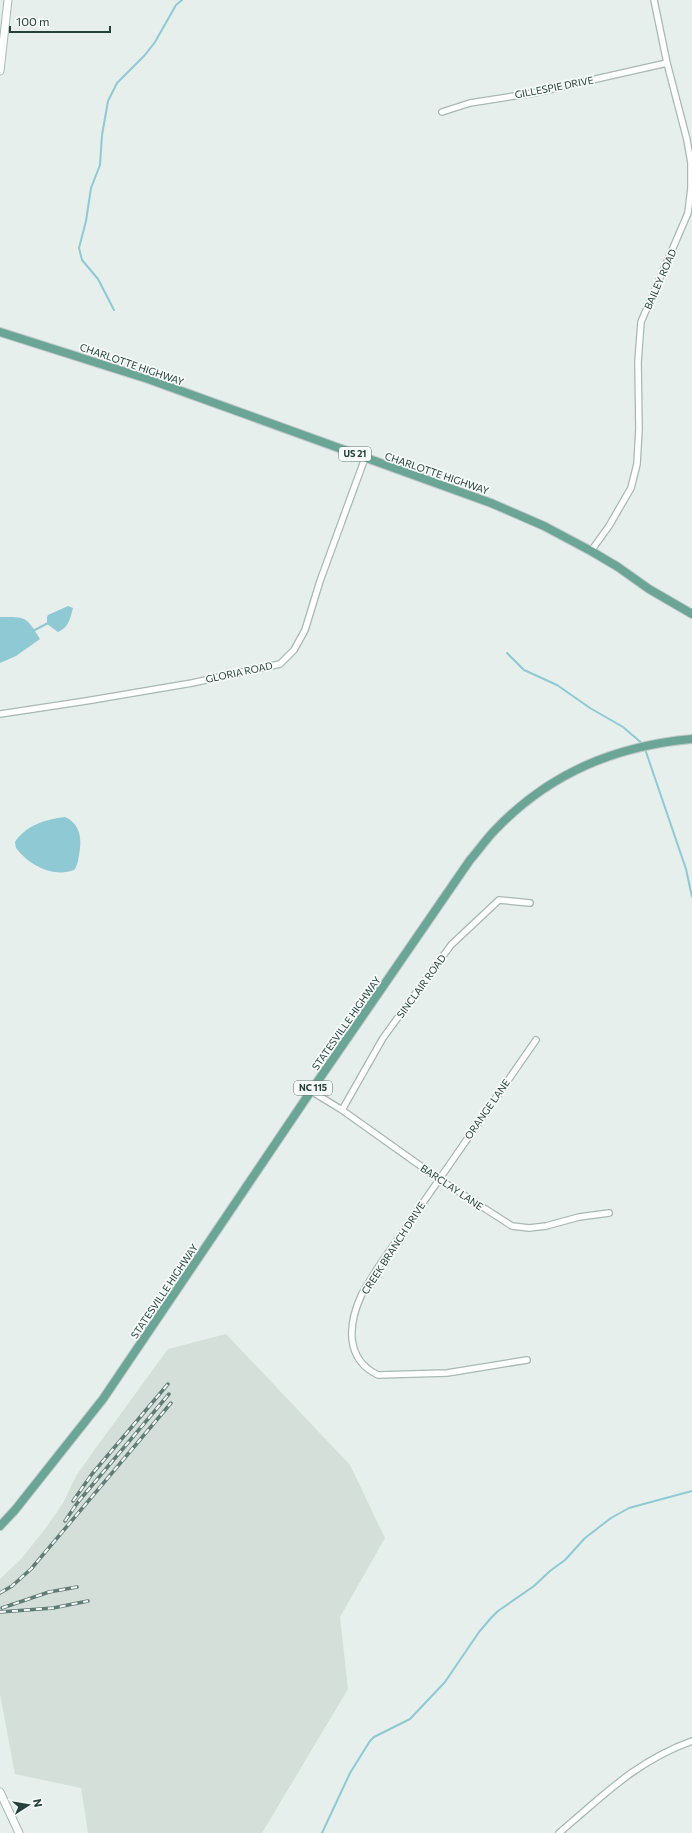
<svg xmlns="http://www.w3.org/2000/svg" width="692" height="1833" font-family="Commissioner,sans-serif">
<rect width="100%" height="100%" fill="#e6efeb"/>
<!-- built -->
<path fill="#d4dfda" d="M226,1334L350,1465L385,1538L340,1617L348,1689L262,1833H88L81,1788L15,1774L0,1694V1579L21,1559L45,1529L63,1503L76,1476L98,1445L168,1349Z"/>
<!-- water -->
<path fill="#8ec9d4" d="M68,606L73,608C70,619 69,627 58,632L47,624V617L48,615Z
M0,617C26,617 26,616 40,639L16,656L0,663Z
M65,817C81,824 82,840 79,855C78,860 78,865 74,870C53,878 29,865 16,848L15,842C25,826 46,819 65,817Z"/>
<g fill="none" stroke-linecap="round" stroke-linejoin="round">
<!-- stream -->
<path stroke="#8ec9d4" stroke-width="2" d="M114,310L98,279L82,260L79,248L86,221L91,188L100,165L102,135L108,101L117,83L145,55L155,42L176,5L182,0
M33,631L48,623
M507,653L524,670L557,685L590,708L623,727L644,745
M645,749L686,869L692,897
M322,1833L350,1773L370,1741L374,1737L410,1719L445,1682L479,1632L491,1618L498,1611L534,1586L550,1571L565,1560L585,1538L611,1518L629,1508L692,1491"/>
<defs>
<path id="street" d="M442,112L470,103L534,93L667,63
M591,551L609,526L631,488L637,464L639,429L638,362L641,322L688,213L691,188V163L687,140L667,63L654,0
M0,714L86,701L192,683L280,664L294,650L305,630L320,581L365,458
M311,1091L342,1110L439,1179L512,1226L529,1228L546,1226L579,1217L609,1213
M342,1110L383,1038L451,945L499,900L530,903
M527,1360L447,1373L378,1375C345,1359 348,1325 361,1296C365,1287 372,1278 377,1269L536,1040
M559,1833C603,1796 636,1761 692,1741"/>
<path id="secondary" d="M0,71L8,0
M0,1792L19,1833"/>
<path id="primary" d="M0,332L148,379L491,503L544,526L591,551L618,567L649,589L692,614
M0,1526L15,1510L103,1399L311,1091L470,860C479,850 486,839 496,829C550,773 615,746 692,739"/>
</defs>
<!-- street casing -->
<use href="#street" stroke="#a8b8b2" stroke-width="8"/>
<!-- secondary casing -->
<use href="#secondary" stroke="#a4bbb3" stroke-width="9"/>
<!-- primary casing -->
<use href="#primary" stroke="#c2cac8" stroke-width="10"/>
<!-- street -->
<use href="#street" stroke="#fff" stroke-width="5.5"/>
<!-- secondary -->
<use href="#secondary" stroke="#fff" stroke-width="7"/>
<!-- primary -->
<use href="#primary" stroke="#6aa596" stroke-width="8"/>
<defs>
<path id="rail" d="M73,1501L92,1474L168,1384
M65,1521L78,1502L169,1394
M0,1593L12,1586L31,1569L171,1403
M2,1608L49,1592L77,1587
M0,1612L53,1608L88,1601"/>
</defs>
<!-- rail casing -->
<use href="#rail" stroke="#5f7d75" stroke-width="3.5"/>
<!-- rail -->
<use href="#rail" stroke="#f7fbf9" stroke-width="2" stroke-dasharray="6" stroke-linecap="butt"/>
</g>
<g text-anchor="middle" stroke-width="3.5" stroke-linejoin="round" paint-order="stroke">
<!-- shield labels -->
<g fill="#f7fbf9" stroke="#637a73" stroke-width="1">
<rect x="339" y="447" width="32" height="14" rx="3"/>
<rect x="294" y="1081" width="38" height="14" rx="3"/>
</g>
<g font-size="9" font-weight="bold" fill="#24423a">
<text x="355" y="457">US 21</text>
<text x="313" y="1091">NC 115</text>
</g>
<!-- street labels -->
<g font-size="10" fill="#24423a" stroke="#f7fbf9">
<text transform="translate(554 87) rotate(-11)" y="4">GILLESPIE DRIVE</text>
<text transform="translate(660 279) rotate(-66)" y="4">BAILEY ROAD</text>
<text transform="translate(132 364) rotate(19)" y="4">CHARLOTTE HIGHWAY</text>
<text transform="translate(437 473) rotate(19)" y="4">CHARLOTTE HIGHWAY</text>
<text transform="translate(239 672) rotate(-12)" y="4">GLORIA ROAD</text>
<text transform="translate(421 986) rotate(-54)" y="4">SINCLAIR ROAD</text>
<text transform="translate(346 1023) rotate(-55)" y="4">STATESVILLE HIGHWAY</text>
<text transform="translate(487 1109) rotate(-55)" y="4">ORANGE LANE</text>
<text transform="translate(452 1187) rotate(34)" y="4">BARCLAY LANE</text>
<text transform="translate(393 1248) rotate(-57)" y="4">CREEK BRANCH DRIVE</text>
<text transform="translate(164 1291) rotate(-56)" y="4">STATESVILLE HIGHWAY</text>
</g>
</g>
<!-- north arrow -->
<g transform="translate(28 1805) rotate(78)" stroke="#f7fbf9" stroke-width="3" paint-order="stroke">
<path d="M0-3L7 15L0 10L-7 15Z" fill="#24423a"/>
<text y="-6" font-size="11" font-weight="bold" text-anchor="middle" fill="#24423a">N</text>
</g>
<!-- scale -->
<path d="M10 26v6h100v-6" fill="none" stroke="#24423a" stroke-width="2"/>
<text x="16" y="26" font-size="12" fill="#24423a" stroke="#f7fbf9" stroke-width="3" paint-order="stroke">100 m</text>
</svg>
